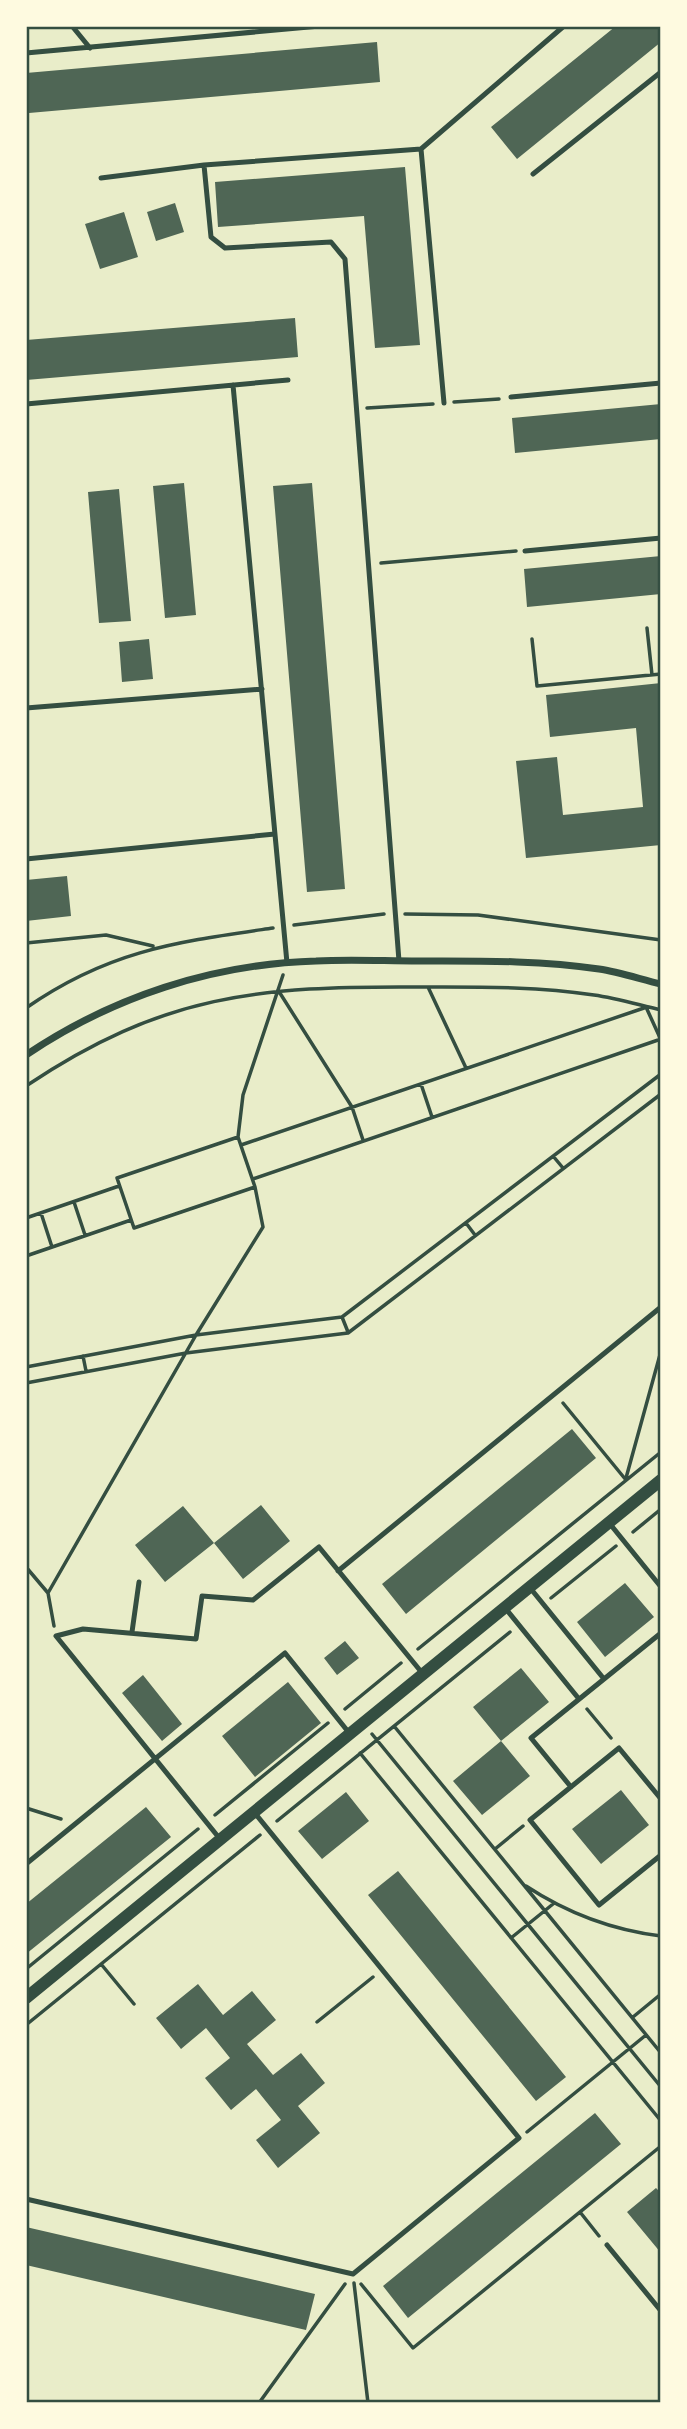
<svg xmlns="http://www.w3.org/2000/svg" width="687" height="2429" font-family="Lora,serif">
<rect width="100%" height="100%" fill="#e9edc9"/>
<!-- building -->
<path fill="#4f6655" d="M616,26H661V42L517,159L491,127Z
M377,42L380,82L29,113L26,73Z
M405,167L420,345L375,348L364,216L218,227L215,182Z
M175,203L184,232L156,241L147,212Z
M124,212L138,257L100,269L85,224Z
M295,318L298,357L26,380V340Z
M661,404V439L515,453L512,418Z
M184,483L196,615L165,618L153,486Z
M312,483L345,889L307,892L273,486Z
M119,489L131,621L99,623L88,492Z
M661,556V594L527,607L524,569Z
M149,639L153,679L122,682L119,642Z
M661,683V845L526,858L516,761L557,757L563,815L643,807L636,728L550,737L546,695Z
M67,876L71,916L26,921V880Z
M572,1429L596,1458L406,1614L382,1584Z
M261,1505L290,1541L243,1579L214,1543Z
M183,1506L214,1543L165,1582L135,1545Z
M625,1583L654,1617L605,1657L577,1622Z
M345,1641L359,1658L337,1675L324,1658Z
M521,1668L549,1702L501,1741L473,1707Z
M143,1675L182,1724L162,1741L122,1693Z
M288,1682L321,1723L255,1777L222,1736Z
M501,1741L530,1776L482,1815L453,1781Z
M621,1790L649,1825L601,1864L572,1829Z
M346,1792L369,1821L322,1859L298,1831Z
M146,1807L171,1837L26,1954V1904Z
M398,1871L566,2077L536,2101L368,1895Z
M198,1984L223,2015L252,1991L276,2020L247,2044L273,2075L301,2053L325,2083L298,2106L320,2133L278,2168L256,2140L281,2120L256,2089L231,2110L205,2078L230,2058L206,2028L181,2049L156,2018Z
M595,2113L621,2144L408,2318L383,2286Z
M656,2188L661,2193V2253L627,2212Z
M26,2227L315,2294L306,2330L26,2265Z"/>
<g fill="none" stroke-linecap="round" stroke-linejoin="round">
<!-- path -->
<path stroke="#344e41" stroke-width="3.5" d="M454,402L499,399
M367,408L433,404
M381,563L516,551
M647,628L652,675
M532,639L537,686L661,674
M405,914L478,915L661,940
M294,925L384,914
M26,943L106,935L153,946
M428,987L466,1068
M278,990L352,1107L363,1140
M646,1007L661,1040
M26,1008C109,950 177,942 273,928
M421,1084L432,1117
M26,1086C163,994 259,986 419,987C477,987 535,986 594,995C616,998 639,1005 661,1010
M238,1137L117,1178L134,1228L255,1187
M241,1145L644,1008
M553,1156L563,1168
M253,1179L661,1039
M74,1202L85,1235
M41,1213L52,1247
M26,1218L119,1186
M466,1223L475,1235
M26,1256L131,1220
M342,1317L348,1332
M83,1356L86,1371
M26,1367L196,1335L342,1317L661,1074
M26,1383L186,1353L348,1333L661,1094
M563,1403L626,1480
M626,1478L661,1351
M633,1532L661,1509
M26,1567L48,1593L54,1626
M48,1593L196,1335L263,1227L255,1187L238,1137L243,1095L283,975
M551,1598L616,1546
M418,1649L661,1452
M345,1709L401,1663
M587,1709L611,1738
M394,1726L661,2053
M372,1734L661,2087
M360,1753L661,2121
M26,1808L61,1819
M215,1815L328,1723
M277,1821L510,1632
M495,1849L523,1826
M526,1886C567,1913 612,1930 661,1936
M511,1938L553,1904
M101,1964L134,2004
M26,1969L198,1829
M633,2017L661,1994
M317,2022L373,1977
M26,2025L260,1835
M527,2132L646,2035
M580,2212L599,2236
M354,2283L368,2403
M361,2284L413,2348L661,2146
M259,2403L345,2284"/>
<!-- service -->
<path stroke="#344e41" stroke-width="5" d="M72,26L90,48
M26,53L320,26
M421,149L444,403
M533,174L661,72
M101,178L204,165
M233,385L287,963
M511,397L661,383
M26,404L288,380
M525,551L661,538
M26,708L262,689
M26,859L275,834
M399,961L345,259L331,242L225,248L211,237L204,165L421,149L564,26
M610,1524L661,1587
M338,1571L661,1307
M531,1589L604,1679
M506,1609L579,1699
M132,1632L139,1582
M571,1787L531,1738L661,1633
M661,1799L619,1748L530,1820L599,1905L661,1855
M220,1839L56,1636L83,1629L196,1639L202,1596L253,1600L319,1547L423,1674
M26,1864L285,1653L350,1734
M26,2199L353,2274L519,2138L254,1812
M607,2245L661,2311"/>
<!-- minor -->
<path stroke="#344e41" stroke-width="7" d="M26,1055C112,997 212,964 316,961C350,959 384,961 418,961C478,961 539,960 599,969C619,972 640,979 661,984"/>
<!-- tertiary -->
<path stroke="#344e41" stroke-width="12" d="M26,1998L661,1480"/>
</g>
<!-- border -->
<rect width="687" height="2429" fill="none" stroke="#fefae0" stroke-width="56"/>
<rect x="28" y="28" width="631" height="2373" fill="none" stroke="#344e41" stroke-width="2.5"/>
</svg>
